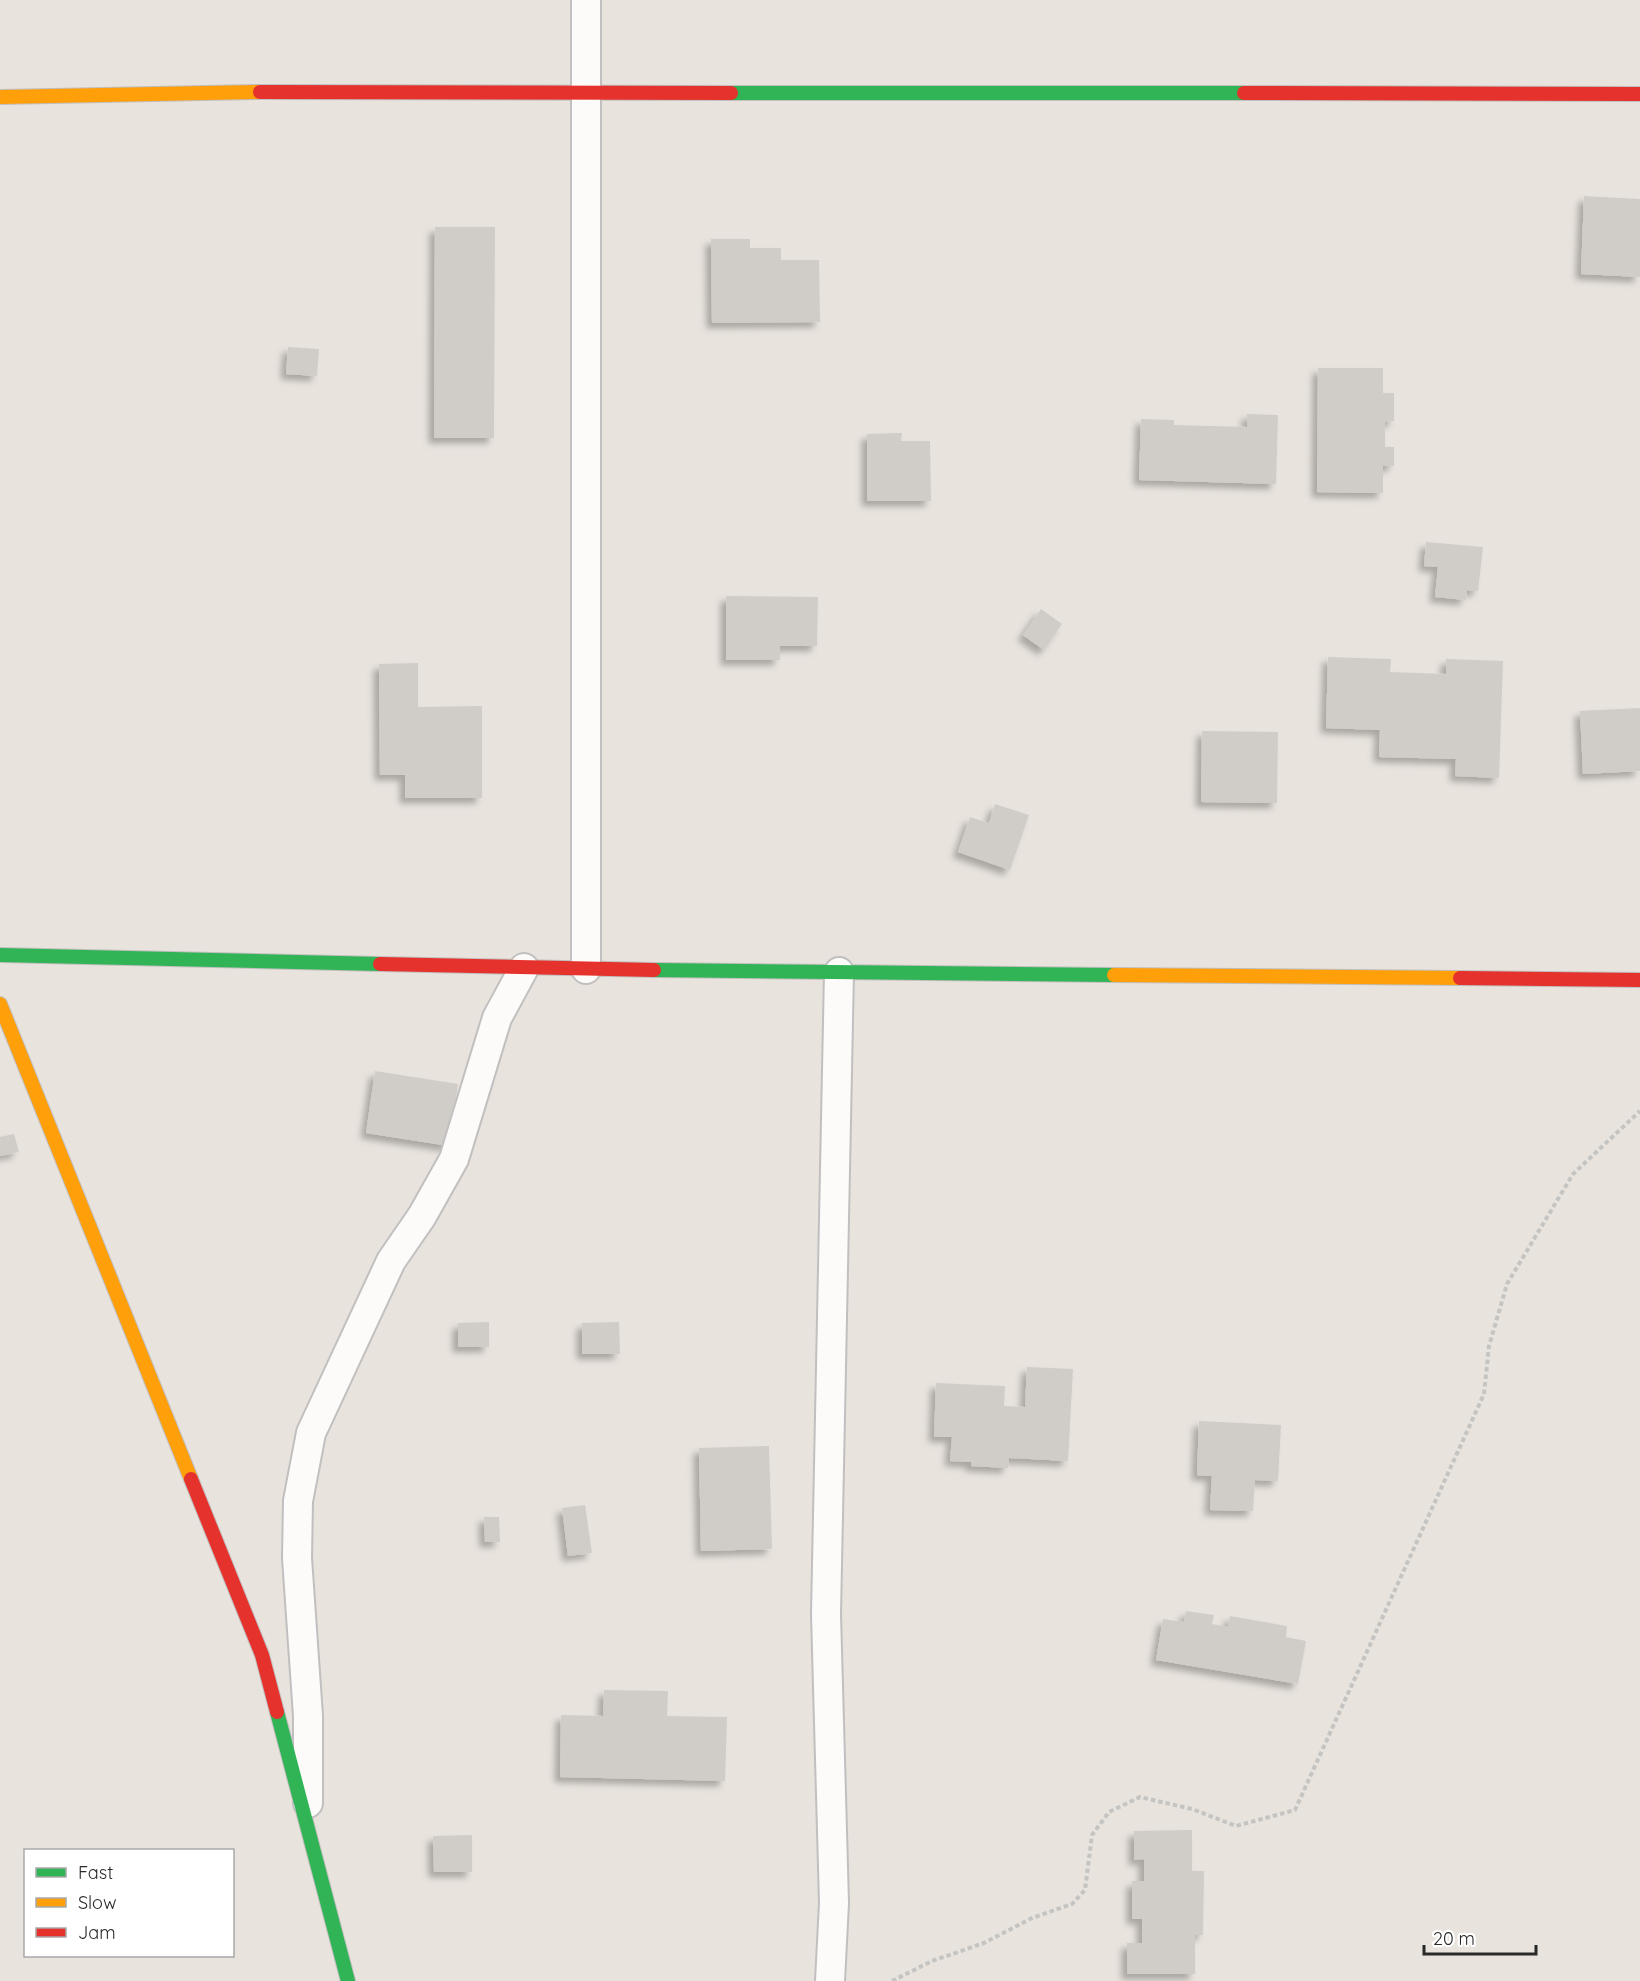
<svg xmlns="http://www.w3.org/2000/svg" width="1640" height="1981" font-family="Quicksand,sans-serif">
<defs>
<filter id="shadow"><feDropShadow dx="-5.5" dy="5.5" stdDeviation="3" flood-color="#0004"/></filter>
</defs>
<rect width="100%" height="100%" fill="#e8e3dd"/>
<!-- building -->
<path fill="#d0cdc9" filter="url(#shadow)" d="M1584,196L1640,199V277L1581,274Z
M435,227H495L494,438H434Z
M711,239H750V248H781V260H819L820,322L712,323Z
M288,347L319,349L317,376L286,374Z
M1318,368H1383V393H1394V421L1385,422V447H1394V466H1383V493L1317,492Z
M1247,414L1278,415L1276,484L1139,480L1141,419L1174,420V425L1247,427Z
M902,433L901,441H930L931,501H867V434Z
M1426,542L1483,547L1478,591L1467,590L1466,600L1435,597L1438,567L1424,566Z
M726,596L818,597L817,646H780V660H726Z
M1041,609L1062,624L1044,650L1023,635Z
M1328,657L1391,659L1390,672L1446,674V659L1503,661L1499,778L1455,776L1456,759L1379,757L1380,730L1326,728Z
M418,663V707L482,706V798H405V775H380L379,664Z
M1640,708V771L1583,774L1580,711Z
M1202,731L1278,732L1277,803L1201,802Z
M995,804L1029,815L1010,870L958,852L970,817L989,823Z
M375,1071L458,1084L449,1146L366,1133Z
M14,1134L19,1152L0,1156V1137Z
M489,1322V1347H458V1323Z
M619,1322L620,1354H582V1323Z
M1027,1367L1073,1369L1068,1461L1009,1458L1008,1468L971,1466V1462L950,1461L952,1437H934L936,1383L1005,1386L1004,1406L1025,1407Z
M1199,1421L1281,1425L1278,1481L1255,1480L1253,1511L1210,1510L1212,1476L1197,1475Z
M769,1446L772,1549L701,1551L699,1448Z
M585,1505L592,1553L568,1556L562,1508Z
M484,1517H499L500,1542H485Z
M1186,1611L1214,1615L1212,1624L1228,1627L1230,1616L1287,1626L1286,1637L1306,1641L1298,1684L1156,1660L1163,1619L1184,1622Z
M604,1690L668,1691L667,1716L727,1717L725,1781L560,1777L561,1715L603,1716Z
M1192,1830V1871H1204L1203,1935H1195V1974H1127V1943H1142V1919H1132V1881H1144V1859L1134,1860V1831Z
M472,1835V1872H434L433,1836Z"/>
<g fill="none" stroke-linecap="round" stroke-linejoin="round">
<defs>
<path id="street" d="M586,969V0
M308,1803V1716L297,1558L298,1501L311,1433L391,1261L422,1216L454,1159L497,1018L524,968
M830,1981L834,1903L826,1614L839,972"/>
<path id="fast" d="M731,93H1244
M0,955L380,964
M654,970L1114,975
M277,1712L348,1981"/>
<path id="slow" d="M0,97L260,92
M1114,975L1460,978
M0,1004L191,1479"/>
<path id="jam" d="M260,92L731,93
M1244,93L1640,94
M380,964L654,970
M1460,978L1640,980
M191,1479L262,1655L277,1712"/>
</defs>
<!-- street casing -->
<use href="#street" stroke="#c1bfbf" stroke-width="32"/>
<!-- fast casing -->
<use href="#fast" stroke="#c1bfbf" stroke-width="16"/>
<!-- slow casing -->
<use href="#slow" stroke="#c1bfbf" stroke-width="16"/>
<!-- jam casing -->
<use href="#jam" stroke="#c1bfbf" stroke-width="16"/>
<!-- path -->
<path stroke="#c4c4c3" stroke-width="4" stroke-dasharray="4.5 3" stroke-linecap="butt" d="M892,1981L932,1961L984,1943L1032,1918L1072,1904L1085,1890L1092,1835L1109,1812L1140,1797L1192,1809L1236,1826L1295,1810L1484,1394L1489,1346L1507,1284L1573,1174L1640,1111"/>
<!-- street -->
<use href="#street" stroke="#fcfbfa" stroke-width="28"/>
<!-- fast -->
<use href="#fast" stroke="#30b455" stroke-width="14"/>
<!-- slow -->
<use href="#slow" stroke="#ff9f0a" stroke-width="14"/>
<!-- jam -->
<use href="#jam" stroke="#e5322d" stroke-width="14"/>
</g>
<!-- legend -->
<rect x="24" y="1849" width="210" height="108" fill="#ffffff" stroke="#a9a9a9" stroke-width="1.5"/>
<rect x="36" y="1868" width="30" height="9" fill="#30b455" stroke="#a9a9a9" stroke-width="1.5"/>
<text x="78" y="1879" font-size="18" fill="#292929">Fast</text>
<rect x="36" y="1898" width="30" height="9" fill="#ff9f0a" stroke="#a9a9a9" stroke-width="1.5"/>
<text x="78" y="1909" font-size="18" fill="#292929">Slow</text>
<rect x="36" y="1928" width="30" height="9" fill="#e5322d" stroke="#a9a9a9" stroke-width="1.5"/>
<text x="78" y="1939" font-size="18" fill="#292929">Jam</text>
<!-- scale -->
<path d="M1424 1945v9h112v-9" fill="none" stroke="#292929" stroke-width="3"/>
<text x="1433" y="1945" font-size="18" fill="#292929" stroke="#ffffff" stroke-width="4.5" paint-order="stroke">20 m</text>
</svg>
